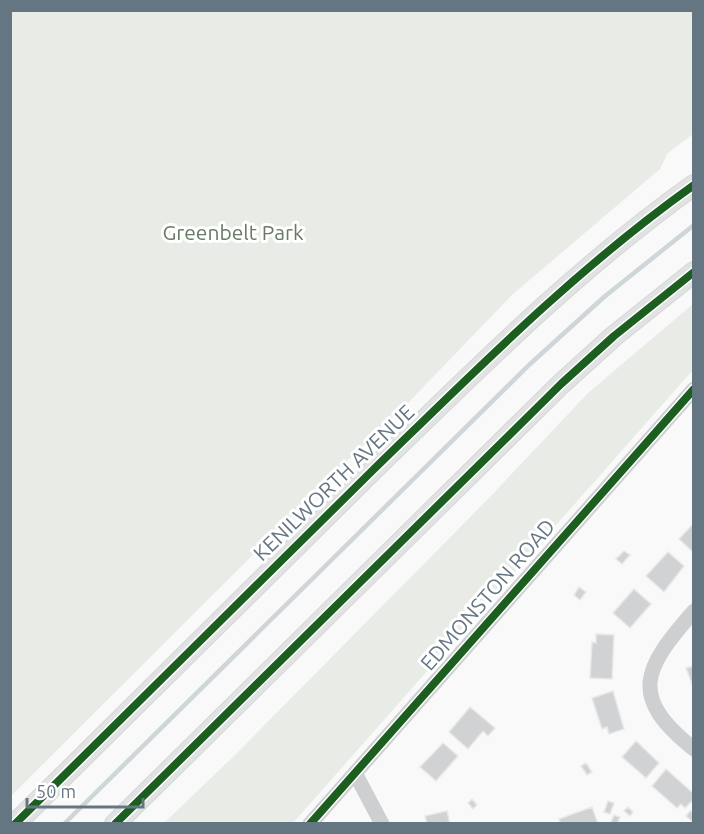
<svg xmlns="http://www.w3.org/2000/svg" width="704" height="834" font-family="Ubuntu,sans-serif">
<rect width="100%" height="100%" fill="#f9f9f9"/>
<!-- green -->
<path fill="#e8ebe6" d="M11,10L693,11L694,133L667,154L660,169L512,295L407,404L347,461L11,796Z
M693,304V370L293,823H164L235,755L489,498L588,393Z"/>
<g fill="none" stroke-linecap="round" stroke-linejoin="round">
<!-- stream -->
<path stroke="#ced6d9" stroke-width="4.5" d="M64,824L529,365L604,297L694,225"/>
</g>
<!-- building -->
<path fill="#d0d2d3" stroke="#e8e8e8" stroke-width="1.5" d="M694,523V553L679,539Z
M624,551L630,555L622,564L616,559Z
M668,552L684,566L664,592L646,576Z
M579,587L586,592L580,600L574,595Z
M634,589L651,604L630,628L613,613Z
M596,634L614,635L612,679L590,678L592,642L596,643Z
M694,666V689L686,668Z
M613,691L624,729L609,734L607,727L602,729L592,698Z
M470,707L495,728L488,736L483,731L468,749L449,732Z
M636,741L659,763L646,778L622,757Z
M443,743L458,756L436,781L420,767Z
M586,763L592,772L587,775L581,766Z
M666,769L694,794V799L685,808L681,804L677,808L652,786Z
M472,799L477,805L473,809L468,803Z
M608,801L614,803L610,814L604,812Z
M592,807L598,824H561L559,819Z
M628,807L633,812L630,816L624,811Z
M447,811L450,824H427L425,816Z
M690,811L694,813V823L686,816Z
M614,815L620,817L617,824L611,822Z"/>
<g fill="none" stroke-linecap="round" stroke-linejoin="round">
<defs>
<path id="major" d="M15,824C134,706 253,589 372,471C475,371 576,269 694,185
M115,824L561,384L614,336L694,272"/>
</defs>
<!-- major casing -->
<use href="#major" stroke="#d5d6d7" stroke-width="22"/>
<!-- minor -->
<path stroke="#cecfd0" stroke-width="15" d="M694,611C644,668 627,696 694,749
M355,773L382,824
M310,824L694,389"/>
<!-- major -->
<use href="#major" stroke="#e1e2e2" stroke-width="20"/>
<defs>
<path id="cycleway" d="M15,824C134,706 253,589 372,471C475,371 576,269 694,185
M115,824L561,384L614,336L694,272
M310,824L694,389"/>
</defs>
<!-- cycleway casing -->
<use href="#cycleway" stroke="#fff" stroke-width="11"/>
<!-- cycleway -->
<use href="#cycleway" stroke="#1b5e20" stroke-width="8"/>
</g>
<g text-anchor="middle" stroke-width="6" stroke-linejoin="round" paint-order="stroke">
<!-- park labels -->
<g font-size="21" fill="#687a64" stroke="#fff">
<text x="233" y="240">Greenbelt Park</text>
</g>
<!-- street labels -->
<g font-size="21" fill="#657683" stroke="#fff">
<text transform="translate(334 483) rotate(-44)" y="7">KENILWORTH AVENUE</text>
<text transform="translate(488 595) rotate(-49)" y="7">EDMONSTON ROAD</text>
</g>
</g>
<!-- border -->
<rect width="704" height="834" fill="none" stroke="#657683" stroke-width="24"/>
<!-- scale -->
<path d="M27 798v9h116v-9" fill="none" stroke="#657683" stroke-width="3"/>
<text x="36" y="798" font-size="18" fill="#657683" stroke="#ffffff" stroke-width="4.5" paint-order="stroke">50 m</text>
</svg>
